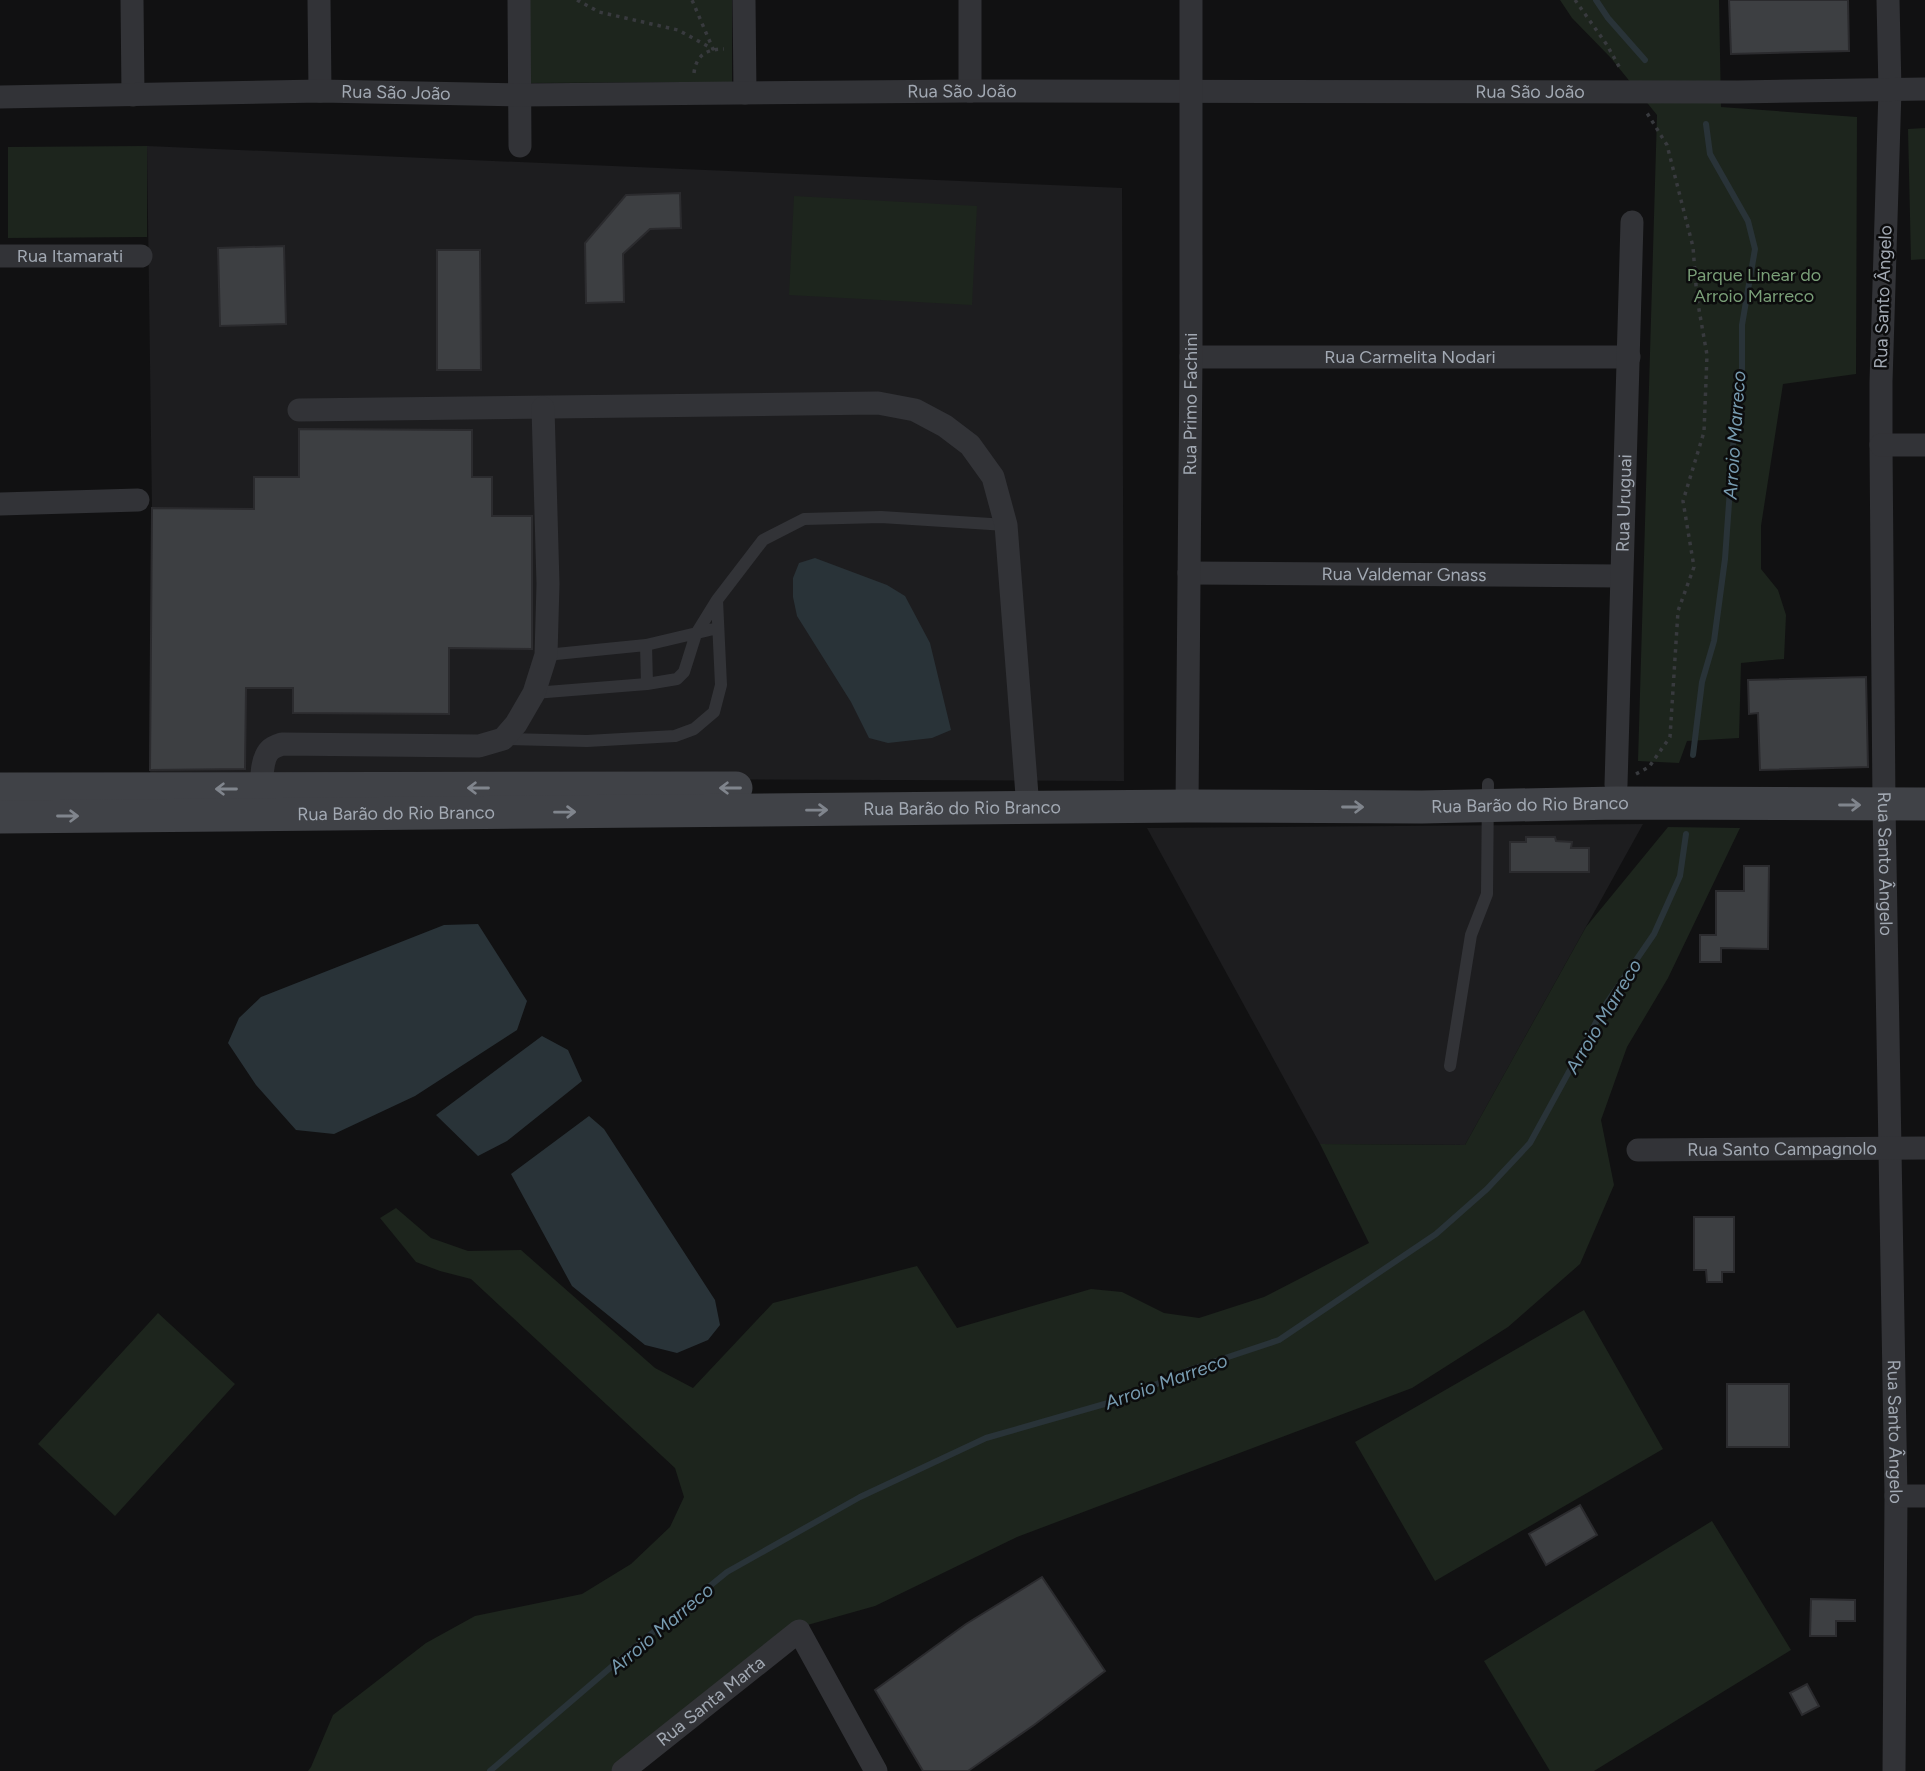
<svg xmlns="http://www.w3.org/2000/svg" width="1925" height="1771" font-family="Figtree,sans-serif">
<rect width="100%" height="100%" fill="#111112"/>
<!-- built -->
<path fill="#1d1d1f" d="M147,146L1122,188L1124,781L150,777L152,508Z
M1643,824L1465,1145L1320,1144L1147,828Z"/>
<!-- green -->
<path fill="#1d251d" d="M530,0H732V82L530,83Z
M1560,0H1719L1721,107L1857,117L1856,374L1783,384L1761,526V569L1778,590L1786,615L1784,659L1741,663L1739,738L1687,741L1679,763L1638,761L1657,115L1610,57L1572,18Z
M1925,128V259L1911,260L1908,129Z
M147,146V237L8,238V147Z
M794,196L977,206L972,305L789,295Z
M1668,827L1740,828L1668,978L1627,1047L1601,1120L1614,1185L1580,1264L1508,1327L1412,1388L1017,1537L875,1606L786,1631L611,1771H308L311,1767L333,1715L426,1643L475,1616L582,1594L631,1564L670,1527L684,1497L675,1468L471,1279L440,1271L416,1262L380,1218L396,1208L431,1238L468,1251L521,1250L655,1368L693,1388L773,1303L917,1266L957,1328L1091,1289L1122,1292L1164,1313L1199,1318L1264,1297L1369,1243L1320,1144L1465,1145L1586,927Z
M1584,1310L1663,1449L1435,1581L1355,1442Z
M158,1313L235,1384L115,1516L38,1444Z
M1712,1521L1791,1650L1594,1771H1550L1484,1661Z"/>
<!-- water -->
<path fill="#293338" d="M815,558L887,585L905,596L930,643L951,730L932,738L888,743L869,738L851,702L797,616L793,597V578L799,563Z
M478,924L527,1001L517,1030L415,1096L334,1134L296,1130L256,1085L228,1043L239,1018L261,997L444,925Z
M542,1036L568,1050L582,1081L507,1141L478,1156L436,1115Z
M589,1116L604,1129L715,1300L720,1325L708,1340L677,1353L645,1345L572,1286L511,1174Z"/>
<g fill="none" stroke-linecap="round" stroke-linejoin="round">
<!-- stream -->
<path stroke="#293338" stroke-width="6" d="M1596,0L1608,18L1645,60
M1693,755L1702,682L1714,641L1725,559L1734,433L1742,372V325L1755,249L1748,221L1710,154L1706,124
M490,1771L624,1656L727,1572L860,1497L986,1438L1122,1399L1189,1370L1279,1340L1436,1234L1487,1189L1530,1143L1606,1004L1654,934L1680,876L1686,834"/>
</g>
<!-- building -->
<path fill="#3d3f42" stroke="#2b2b2e" stroke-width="2" d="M1729,0H1848L1849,51L1731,54Z
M680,193L681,228L650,229L623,254L624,302L586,303L585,243L626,195Z
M284,246L286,324L220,326L218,248Z
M437,250H480L481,370H437Z
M299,429L472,430V477H492V516H532V649L449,648V714L293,713V688H246L245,769L150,770L152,508L254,509V477H299Z
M1866,677L1868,767L1760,770L1758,713L1749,714L1748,680Z
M1526,837H1555L1556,841L1572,842L1571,848H1589V872H1510V842H1526Z
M1744,866H1769L1768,949L1721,948V962H1700V935H1716V891H1744Z
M1694,1217H1734V1272H1722V1282H1707L1706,1270H1694Z
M1727,1384H1789V1447H1727Z
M1580,1505L1597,1535L1546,1565L1529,1534Z
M1042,1577L1105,1671L1034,1725L968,1771H923L875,1690L966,1624Z
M1811,1599L1855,1600V1621H1836V1636H1810Z
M1807,1684L1819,1706L1802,1715L1790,1693Z"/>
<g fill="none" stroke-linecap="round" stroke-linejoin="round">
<!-- path -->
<path stroke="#383a3e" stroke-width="3.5" stroke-dasharray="3.5 5" stroke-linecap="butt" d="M577,0L599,12L678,30L713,49L692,0
M1575,0L1607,45L1621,70
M694,73C696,55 707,49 724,49
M1636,774L1649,767L1670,737L1678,611L1694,567L1683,501L1704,432L1707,355L1697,298L1693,247L1667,145L1647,113"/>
<!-- lane -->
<path stroke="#323337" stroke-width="12" d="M646,645L647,684
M546,655L646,645L718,628
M534,693L647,684L677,679L684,672L696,634L717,600
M503,739L587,741L675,736L694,729L714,712L721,685L717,600L763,540L804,519L881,517L1006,525
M1450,1066L1471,935L1487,894L1488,784"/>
<!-- street -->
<g stroke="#323337" stroke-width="23">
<path d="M132,0L133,95"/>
<path d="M319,0L320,91"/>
<path d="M519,0L520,146"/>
<path d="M744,0L745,93"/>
<path d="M970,0V91"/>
<path id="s1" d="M1888,0L1890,90L1881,382V445L1884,805L1896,1496L1894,1771"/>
<path id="s2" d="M0,97L320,91L520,95L970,91L1738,92L1925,89"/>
<path id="s3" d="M0,256H141"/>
<path id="s4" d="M1191,357H1629"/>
<path d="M299,410L878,403L915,410L945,426L970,445L993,477L1006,525L1028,808"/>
<path d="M1881,445H1925"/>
<path d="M0,504L138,500"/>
<path id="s5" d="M1189,573L1621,576"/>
<path id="s6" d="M1616,785L1632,222"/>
<path d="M262,801C262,787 260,766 267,754C270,748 276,746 282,744L479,746L503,739L516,724L534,693L546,655L548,584L543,408"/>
<path id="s7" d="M1187,806L1191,357V0"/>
<path id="s8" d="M1638,1150L1925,1148"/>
<path d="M1896,1496H1925"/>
<path id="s9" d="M623,1771L799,1631L876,1771"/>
</g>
<!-- secondary -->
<g stroke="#404247" stroke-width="33">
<path d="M0,789L736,788"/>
<path id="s10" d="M0,817L1187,806L1422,807L1616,803L1925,804"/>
</g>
</g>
<!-- one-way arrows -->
<defs><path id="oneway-shaft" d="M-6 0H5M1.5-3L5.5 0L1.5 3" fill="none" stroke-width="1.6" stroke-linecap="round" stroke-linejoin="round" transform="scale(1.75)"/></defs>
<g stroke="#80858d">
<use href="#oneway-shaft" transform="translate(478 788) rotate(180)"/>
<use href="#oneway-shaft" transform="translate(730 788) rotate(180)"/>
<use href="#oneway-shaft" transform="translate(226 789) rotate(180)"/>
<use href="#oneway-shaft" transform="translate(1850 805)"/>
<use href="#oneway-shaft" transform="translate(1353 807)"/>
<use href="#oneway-shaft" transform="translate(817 810) rotate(-1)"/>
<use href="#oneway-shaft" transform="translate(565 812) rotate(-1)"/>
<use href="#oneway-shaft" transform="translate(68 816)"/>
</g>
<g text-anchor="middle" stroke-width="5" stroke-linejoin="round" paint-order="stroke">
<!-- street labels -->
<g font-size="18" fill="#a2a9b3" stroke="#0c0c0d">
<text dy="6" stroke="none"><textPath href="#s2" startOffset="962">Rua São João</textPath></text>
<text dy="6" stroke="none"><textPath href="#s2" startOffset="1530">Rua São João</textPath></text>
<text dy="6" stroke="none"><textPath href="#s2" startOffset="396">Rua São João</textPath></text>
<text dy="6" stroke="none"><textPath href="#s3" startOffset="70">Rua Itamarati</textPath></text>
<text transform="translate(1883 297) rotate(-88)" y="6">Rua Santo Ângelo</text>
<text dy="6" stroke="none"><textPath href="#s4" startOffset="219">Rua Carmelita Nodari</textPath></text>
<text dy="6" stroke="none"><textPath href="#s7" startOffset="402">Rua Primo Fachini</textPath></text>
<text dy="6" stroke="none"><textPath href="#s6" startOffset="282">Rua Uruguai</textPath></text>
<text dy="6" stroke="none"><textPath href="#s5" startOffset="215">Rua Valdemar Gnass</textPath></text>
<text dy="6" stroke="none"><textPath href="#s10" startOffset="1530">Rua Barão do Rio Branco</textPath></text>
<text dy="6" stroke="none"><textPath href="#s10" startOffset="962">Rua Barão do Rio Branco</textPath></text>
<text dy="6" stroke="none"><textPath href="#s10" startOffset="396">Rua Barão do Rio Branco</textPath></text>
<text dy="6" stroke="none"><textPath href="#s1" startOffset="864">Rua Santo Ângelo</textPath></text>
<text dy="6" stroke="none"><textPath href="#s8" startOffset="144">Rua Santo Campagnolo</textPath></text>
<text dy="6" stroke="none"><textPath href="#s1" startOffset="1432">Rua Santo Ângelo</textPath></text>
<text dy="6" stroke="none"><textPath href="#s9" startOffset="112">Rua Santa Marta</textPath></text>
</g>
<!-- park labels -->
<g font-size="18" fill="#7a9f78" stroke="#0c0c0d">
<text x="1754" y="281">Parque Linear do<tspan x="1754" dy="21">Arroio Marreco</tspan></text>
</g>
<!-- water labels -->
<g font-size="19" font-style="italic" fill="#779bb0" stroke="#0c0c0d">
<text transform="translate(1734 435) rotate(-86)" y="7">Arroio Marreco</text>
<text transform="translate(1603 1016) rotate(-59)" y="7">Arroio Marreco</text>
<text transform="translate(1166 1381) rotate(-20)" y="7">Arroio Marreco</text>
<text transform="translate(661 1628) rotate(-40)" y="7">Arroio Marreco</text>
</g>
</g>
</svg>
